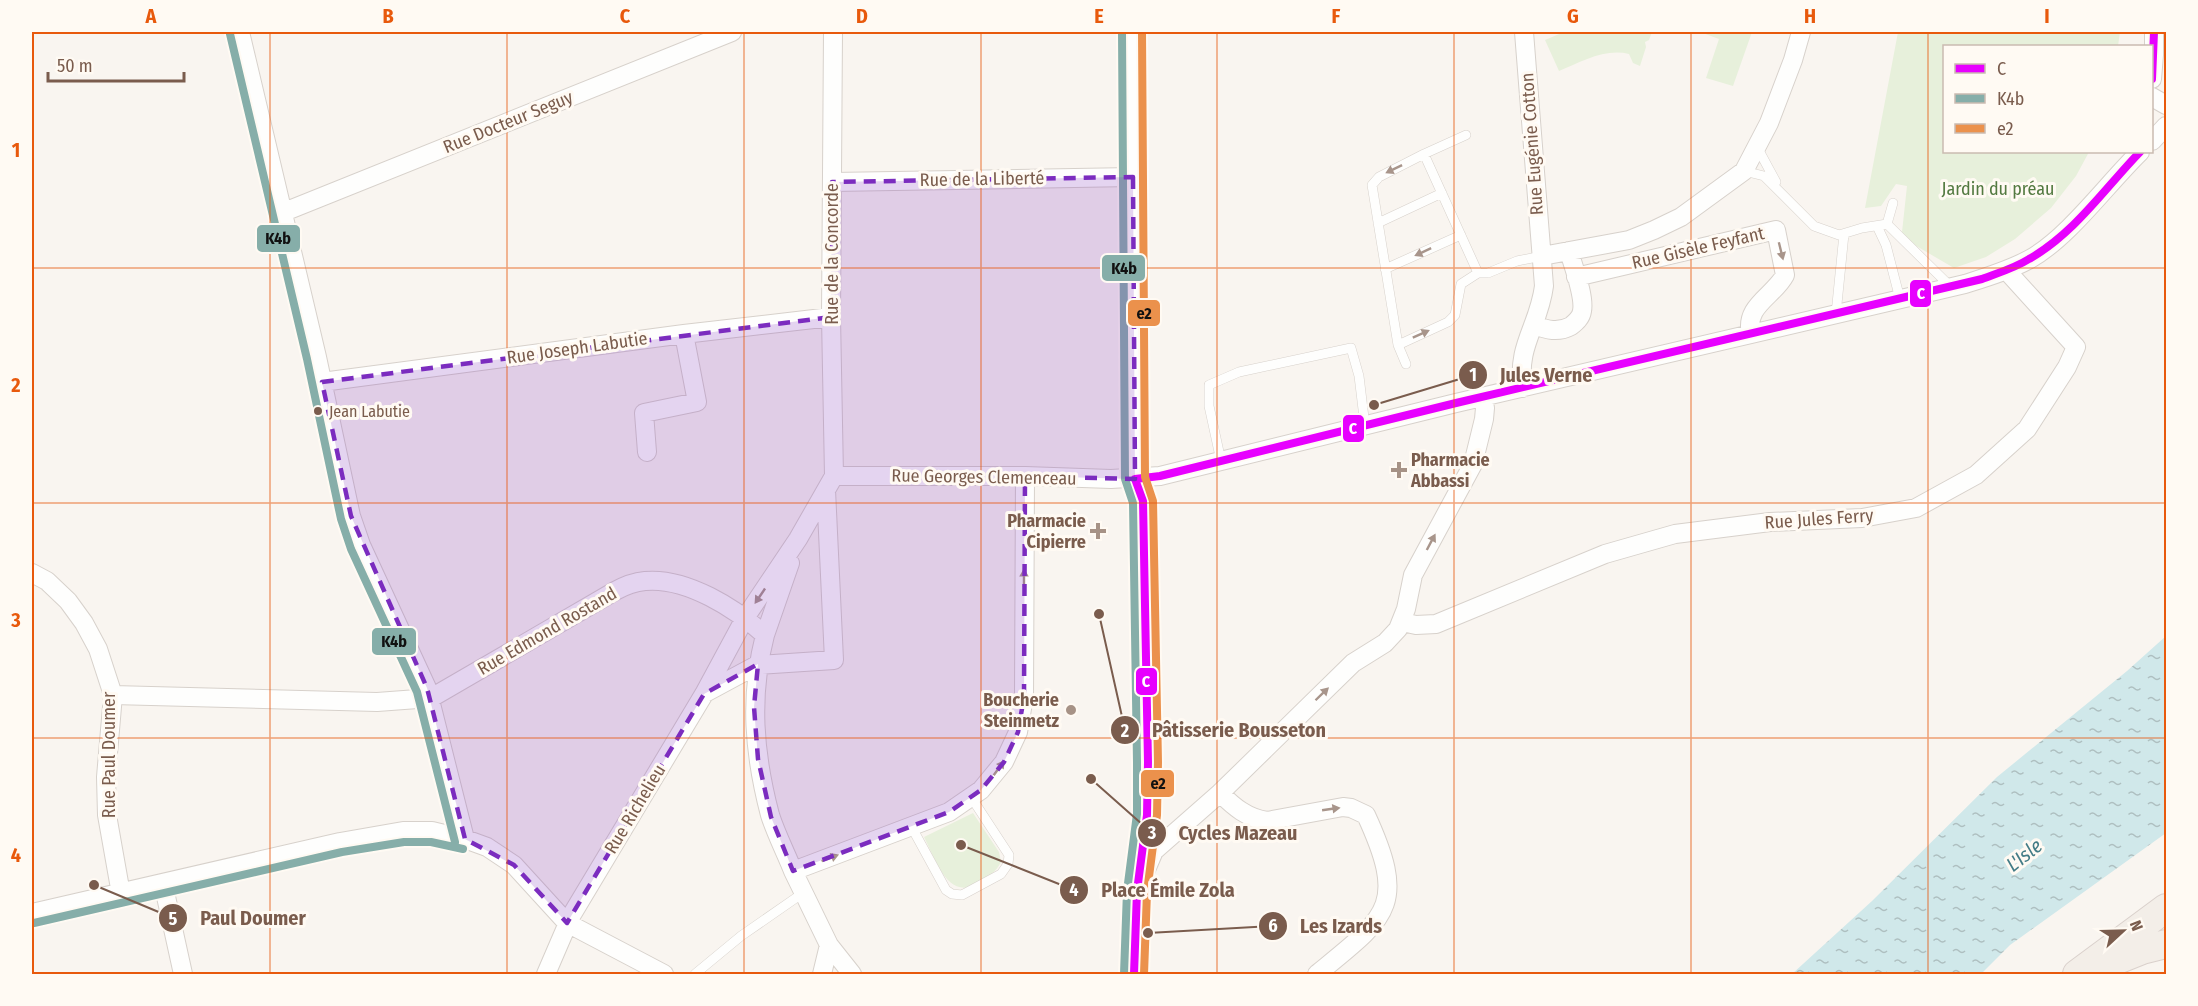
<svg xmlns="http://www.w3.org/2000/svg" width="2198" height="1006" font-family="'Fira Sans Condensed',sans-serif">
<defs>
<pattern id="water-ripples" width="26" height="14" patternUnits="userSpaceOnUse" patternTransform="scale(1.5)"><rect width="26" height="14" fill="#d0e8ea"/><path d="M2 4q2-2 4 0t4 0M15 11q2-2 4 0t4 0" fill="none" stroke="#aebfc0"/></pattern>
</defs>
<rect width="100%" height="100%" fill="#f9f5f0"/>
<!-- green -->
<path fill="#e7f0db" d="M1564,32H1652L1649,40L1645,42L1646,47L1640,66L1633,63L1629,54C1605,48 1581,62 1559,71L1545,40Z
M1700,32H1752L1733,86L1706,78L1719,39Z
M1898,32H2120L2118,46H1944V152H2089L2076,176L2051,208L2015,239L1986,257L1954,268L1906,240L1902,232L1907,186L1896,184L1881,206L1865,208Z
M973,813L999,852L1001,862C996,872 988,877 978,883C948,902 935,858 924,837Z"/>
<!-- water -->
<path fill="url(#water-ripples)" d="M2166,636V833L2010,945L1981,974H1792L1872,901L1997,777L2127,671Z"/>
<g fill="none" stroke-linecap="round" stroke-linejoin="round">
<defs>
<path id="lane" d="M1757,147L1776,182
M1424,154L1466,135
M1744,171L1764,176L1814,226L1839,235L1862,228L1887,224
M1378,223L1442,193
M1887,224L1951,287
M1887,224L1893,203
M1877,226L1886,245L1900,299
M1385,269L1461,235
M1478,273L1424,154L1379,177L1372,185L1398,345L1448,322L1455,315L1461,284L1478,273H1488L1517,261L1542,256
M1836,314L1844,234
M1398,345L1406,364
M1221,461L1209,406V385L1239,372L1351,348L1359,376L1365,426
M911,826L946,890L952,894L962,895L1001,874L1008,864L1009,855L971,797
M695,974L741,936L803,893"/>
<path id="street" d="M240,32L317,357L351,516L361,545L427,688L465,839
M2152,79L2154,55V32
M2152,97L2166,105
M2152,141L2166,126
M832,182L1133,177
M284,212L732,32
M1542,256L1629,240L1654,230L1681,217L1744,171L1769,123L1793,60L1801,32
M1576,277L1776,230L1785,275C1774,296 1744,306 1751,334
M1534,325C1547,330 1558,333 1571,326C1576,322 1581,318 1582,311C1585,296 1573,266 1569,251
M322,382L684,334L831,317
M1523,388C1516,346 1539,326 1544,286L1524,32
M647,452L644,413L697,402L684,334
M834,476H1025L1111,479L1160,476L1456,403L1965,284C1987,277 2010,270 2030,259C2069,237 2107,184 2140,152
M32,573L47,581L68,601L84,623L98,649L113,695L106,777L107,815L121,894
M1402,622L1416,625L1436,624L1605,554L1675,534L1770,522L1862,518L1916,508L1976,475L2027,429L2067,367L2076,347L2006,270
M765,635L790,563
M705,693L757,665L834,660L826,490
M113,695L377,702L431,698L615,591C624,586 634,582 645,581C687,577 736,609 765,635C749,697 754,754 770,815C776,834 786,853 793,871
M1220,793C1234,807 1247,818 1267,821L1343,807L1351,808L1366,815C1408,906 1387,917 1317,974
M1145,872L1154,851L1220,793L1353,663L1385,643L1398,629L1406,609L1413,575L1473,464L1484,419L1485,408L1483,397
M163,883L183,974
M32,913L340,842L403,831H432L465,839L487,847L514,865L567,923L664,974
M546,974L571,916L704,694L745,618L798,539L834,476L831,317L833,32
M822,974L829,945
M852,974L829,945L793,871L949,812L981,790L1004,762L1018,732L1024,697L1025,476"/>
<path id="secondary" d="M1132,32L1135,479L1143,501L1148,762L1147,815L1137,891L1134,974"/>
<path id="primary" d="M2107,964L2142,950L2166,944
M2077,974L2166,908"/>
</defs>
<!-- lane casing -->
<use href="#lane" stroke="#d7d1cb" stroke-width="10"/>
<!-- street casing -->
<use href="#street" stroke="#d7d1cb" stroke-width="20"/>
<!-- secondary casing -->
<use href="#secondary" stroke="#d9d2cb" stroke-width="27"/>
<!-- primary casing -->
<use href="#primary" stroke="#dad1cc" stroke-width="30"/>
<!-- lane -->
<use href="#lane" stroke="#fefefd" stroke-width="9"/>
<!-- street -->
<use href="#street" stroke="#fefefd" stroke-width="18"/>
<!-- secondary -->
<use href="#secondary" stroke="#fefefd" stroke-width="26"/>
<!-- primary -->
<use href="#primary" stroke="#f3eee8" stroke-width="28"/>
<defs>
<path id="bus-1" d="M2152,79L2154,32
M1135,479L1160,476L1456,403L1982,279C1998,273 2015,268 2029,259C2074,234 2105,188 2140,152
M1134,974L1137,891L1147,815L1148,762L1143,501L1135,479"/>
<path id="bus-2" d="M1122,32L1125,479L1133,503L1137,762V814L1127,891L1124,974
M230,34L307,359L341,519L351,549L417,692L455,842
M34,923L342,852L404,842H431L463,849"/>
<path id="bus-3" d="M1142,32L1145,477L1153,501L1158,762L1157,815L1147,892L1144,974"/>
</defs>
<!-- bus-1 casing -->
<use href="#bus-1" stroke="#fffaf3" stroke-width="12"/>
<!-- bus-2 casing -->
<use href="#bus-2" stroke="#fffaf3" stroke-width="12"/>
<!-- bus-3 casing -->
<use href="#bus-3" stroke="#fffaf3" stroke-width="12"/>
<!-- bus-1 -->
<use href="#bus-1" stroke="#e700ff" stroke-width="8"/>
<!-- bus-2 -->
<use href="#bus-2" stroke="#86aea9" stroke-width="8"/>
<!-- bus-3 -->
<use href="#bus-3" stroke="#eb914c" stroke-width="8"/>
</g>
<!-- one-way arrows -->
<defs><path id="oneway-solid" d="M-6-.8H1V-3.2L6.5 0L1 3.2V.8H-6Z" transform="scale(1.5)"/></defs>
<g fill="#a8958b">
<use href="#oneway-solid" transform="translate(1394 169) rotate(154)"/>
<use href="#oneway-solid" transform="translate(1781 251) rotate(76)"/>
<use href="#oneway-solid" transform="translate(1423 252) rotate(155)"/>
<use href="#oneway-solid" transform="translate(1421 334) rotate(-24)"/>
<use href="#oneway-solid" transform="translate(1431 542) rotate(-62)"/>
<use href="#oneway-solid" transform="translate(1024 578) rotate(-90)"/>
<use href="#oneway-solid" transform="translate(760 596) rotate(124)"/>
<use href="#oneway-solid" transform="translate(1322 694) rotate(-44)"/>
<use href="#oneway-solid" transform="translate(999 768) rotate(-54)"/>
<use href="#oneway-solid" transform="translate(1331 809) rotate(-8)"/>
<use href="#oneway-solid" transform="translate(830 858) rotate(-21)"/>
</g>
<!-- marked area -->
<path fill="#7b2cbf" fill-opacity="0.2" stroke="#7b2cbf" stroke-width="4.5" stroke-dasharray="12 8" stroke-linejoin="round" d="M1133,177L1135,479L1025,476L1024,697L1018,732L1004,762L981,790L949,812L793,871L771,817L758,759L754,707L758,664L704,694L567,923L514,865L465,839L427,688L351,516L322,382L831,317L832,182Z"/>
<!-- grid -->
<path fill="none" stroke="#e8590c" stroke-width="1.5" stroke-opacity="0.55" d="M270,32V974M507,32V974M744,32V974M981,32V974M1217,32V974M1454,32V974M1691,32V974M1928,32V974M32,268H2166M32,503H2166M32,738H2166"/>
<!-- markers -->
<circle fill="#7a5c4d" stroke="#fffaf3" stroke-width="2" cx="318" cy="411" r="5"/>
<g fill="#a69286" stroke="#fffaf3" stroke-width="2">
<path d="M1396 461h6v6h6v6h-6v6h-6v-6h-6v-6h6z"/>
<path d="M1095 522h6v6h6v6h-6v6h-6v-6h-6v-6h6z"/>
<circle cx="1071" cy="710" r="6"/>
</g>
<g text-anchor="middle" stroke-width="6" stroke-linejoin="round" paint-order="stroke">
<!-- bus labels -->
<g font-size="16" fill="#7a5c4d" stroke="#fffaf3" text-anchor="start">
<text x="329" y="417">Jean Labutie</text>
</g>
<!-- street labels -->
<g font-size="18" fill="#7a5c4d" stroke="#fffaf3">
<text transform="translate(508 122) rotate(-22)" y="6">Rue Docteur Seguy</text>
<text transform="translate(1532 144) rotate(-94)" y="6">Rue Eugénie Cotton</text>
<text transform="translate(982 179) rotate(-1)" y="6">Rue de la Liberté</text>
<text transform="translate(1698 248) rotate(-13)" y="6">Rue Gisèle Feyfant</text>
<text transform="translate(832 254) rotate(-90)" y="6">Rue de la Concorde</text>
<text transform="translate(577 348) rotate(-8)" y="6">Rue Joseph Labutie</text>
<text transform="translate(984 477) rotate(1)" y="6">Rue Georges Clemenceau</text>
<text transform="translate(1819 519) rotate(-4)" y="6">Rue Jules Ferry</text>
<text transform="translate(547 631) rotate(-30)" y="6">Rue Edmond Rostand</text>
<text transform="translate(109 755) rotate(-90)" y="6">Rue Paul Doumer</text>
<text transform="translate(635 809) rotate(-59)" y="6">Rue Richelieu</text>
</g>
<!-- park labels -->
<g font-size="18" fill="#537a41" stroke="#fffaf3">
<text x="1998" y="195">Jardin du préau</text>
</g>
<!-- poi labels -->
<g font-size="18" font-weight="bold" fill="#7a5c4d" stroke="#fffaf3" text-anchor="end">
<text x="1411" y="466" text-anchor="start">Pharmacie<tspan x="1411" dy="21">Abbassi</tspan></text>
<text x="1086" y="527">Pharmacie<tspan x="1086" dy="21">Cipierre</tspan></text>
<text x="1059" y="706">Boucherie<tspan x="1059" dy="21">Steinmetz</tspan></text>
</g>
<!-- water labels -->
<g font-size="20" font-style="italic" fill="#437c86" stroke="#fffaf3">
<text transform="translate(2024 855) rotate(-38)" y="7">L'Isle</text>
</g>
</g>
<!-- callouts -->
<path fill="none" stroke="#7a5c4d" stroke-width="2" d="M1374 405L1473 375M1099 614L1125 730M1091 779L1152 833M961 845L1074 890M94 885L173 918M1148 933L1273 926"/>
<g fill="#7a5c4d" stroke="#fffaf3" stroke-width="2">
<circle cx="1374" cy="405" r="6"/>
<circle cx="1099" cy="614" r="6"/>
<circle cx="1091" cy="779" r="6"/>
<circle cx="961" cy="845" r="6"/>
<circle cx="94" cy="885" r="6"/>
<circle cx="1148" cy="933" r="6"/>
<circle cx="1473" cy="375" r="15"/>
<circle cx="1125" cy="730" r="15"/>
<circle cx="1152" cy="833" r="15"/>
<circle cx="1074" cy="890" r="15"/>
<circle cx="173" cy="918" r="15"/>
<circle cx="1273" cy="926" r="15"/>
</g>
<g font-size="18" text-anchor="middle" font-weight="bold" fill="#fff">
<text x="1473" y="381">1</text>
<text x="1125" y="737">2</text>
<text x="1152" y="839">3</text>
<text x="1074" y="896">4</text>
<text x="173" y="925">5</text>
<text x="1273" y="932">6</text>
</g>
<g font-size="20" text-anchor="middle" font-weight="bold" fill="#7a5c4d" stroke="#fffaf3" stroke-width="6" stroke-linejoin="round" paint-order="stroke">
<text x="1546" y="382">Jules Verne</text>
<text x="1239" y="737">Pâtisserie Bousseton</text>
<text x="1238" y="840">Cycles Mazeau</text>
<text x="1168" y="897">Place Émile Zola</text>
<text x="253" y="925">Paul Doumer</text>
<text x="1341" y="933">Les Izards</text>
</g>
<g stroke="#fffaf3" stroke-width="2">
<rect x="256" y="224" width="45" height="29" rx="6" fill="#86aea9"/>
<rect x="1101" y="254" width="45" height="28" rx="6" fill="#86aea9"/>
<rect x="1909" y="279" width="23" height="29" rx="6" fill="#e700ff"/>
<rect x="1127" y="299" width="34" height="28" rx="6" fill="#eb914c"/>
<rect x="1342" y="414" width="23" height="29" rx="6" fill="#e700ff"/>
<rect x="371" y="627" width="46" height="29" rx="6" fill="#86aea9"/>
<rect x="1135" y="667" width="23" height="29" rx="6" fill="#e700ff"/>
<rect x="1140" y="769" width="35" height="29" rx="6" fill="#eb914c"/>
</g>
<g font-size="16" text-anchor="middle" font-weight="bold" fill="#fff">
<text x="1921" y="299">C</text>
<text x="1353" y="434">C</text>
<text x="1146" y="687">C</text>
</g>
<g font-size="16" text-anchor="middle" font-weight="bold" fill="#111">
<text x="278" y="244">K4b</text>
<text x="1124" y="274">K4b</text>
<text x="1144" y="319">e2</text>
<text x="394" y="647">K4b</text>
<text x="1158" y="789">e2</text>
</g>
<!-- border -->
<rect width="2198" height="1006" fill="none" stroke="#fffaf3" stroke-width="66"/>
<!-- legend -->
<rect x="1943" y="45" width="210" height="108" fill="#fffaf3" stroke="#cabbb1" stroke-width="1.5"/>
<rect x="1955" y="64" width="30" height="9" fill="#e700ff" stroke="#cabbb1" stroke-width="1.5"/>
<text x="1997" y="75" font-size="18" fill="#7a5c4d">C</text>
<rect x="1955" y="94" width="30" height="9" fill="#86aea9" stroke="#cabbb1" stroke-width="1.5"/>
<text x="1997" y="105" font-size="18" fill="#7a5c4d">K4b</text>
<rect x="1955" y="124" width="30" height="9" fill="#eb914c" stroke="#cabbb1" stroke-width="1.5"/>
<text x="1997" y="135" font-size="18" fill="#7a5c4d">e2</text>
<!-- north arrow -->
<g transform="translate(2123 931) rotate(68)" stroke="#fffaf3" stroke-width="4.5" paint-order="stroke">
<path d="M0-4.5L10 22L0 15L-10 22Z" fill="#7a5c4d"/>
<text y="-9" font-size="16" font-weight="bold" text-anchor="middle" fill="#7a5c4d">N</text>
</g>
<!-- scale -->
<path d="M48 72v9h136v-9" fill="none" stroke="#7a5c4d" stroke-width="3"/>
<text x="57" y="72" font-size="18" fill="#7a5c4d" stroke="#fffaf3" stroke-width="4.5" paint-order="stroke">50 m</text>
<rect x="33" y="33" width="2132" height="940" fill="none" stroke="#e8590c" stroke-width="2"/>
<g font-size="20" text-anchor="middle" font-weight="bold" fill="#e8590c">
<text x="151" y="23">A</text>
<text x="388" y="23">B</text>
<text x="625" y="23">C</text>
<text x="862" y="23">D</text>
<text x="1099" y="23">E</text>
<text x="1336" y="23">F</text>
<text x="1573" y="23">G</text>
<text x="1810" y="23">H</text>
<text x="2047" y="23">I</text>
<text x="16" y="157">1</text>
<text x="16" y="392">2</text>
<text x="16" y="627">3</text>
<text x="16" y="862">4</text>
</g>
</svg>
